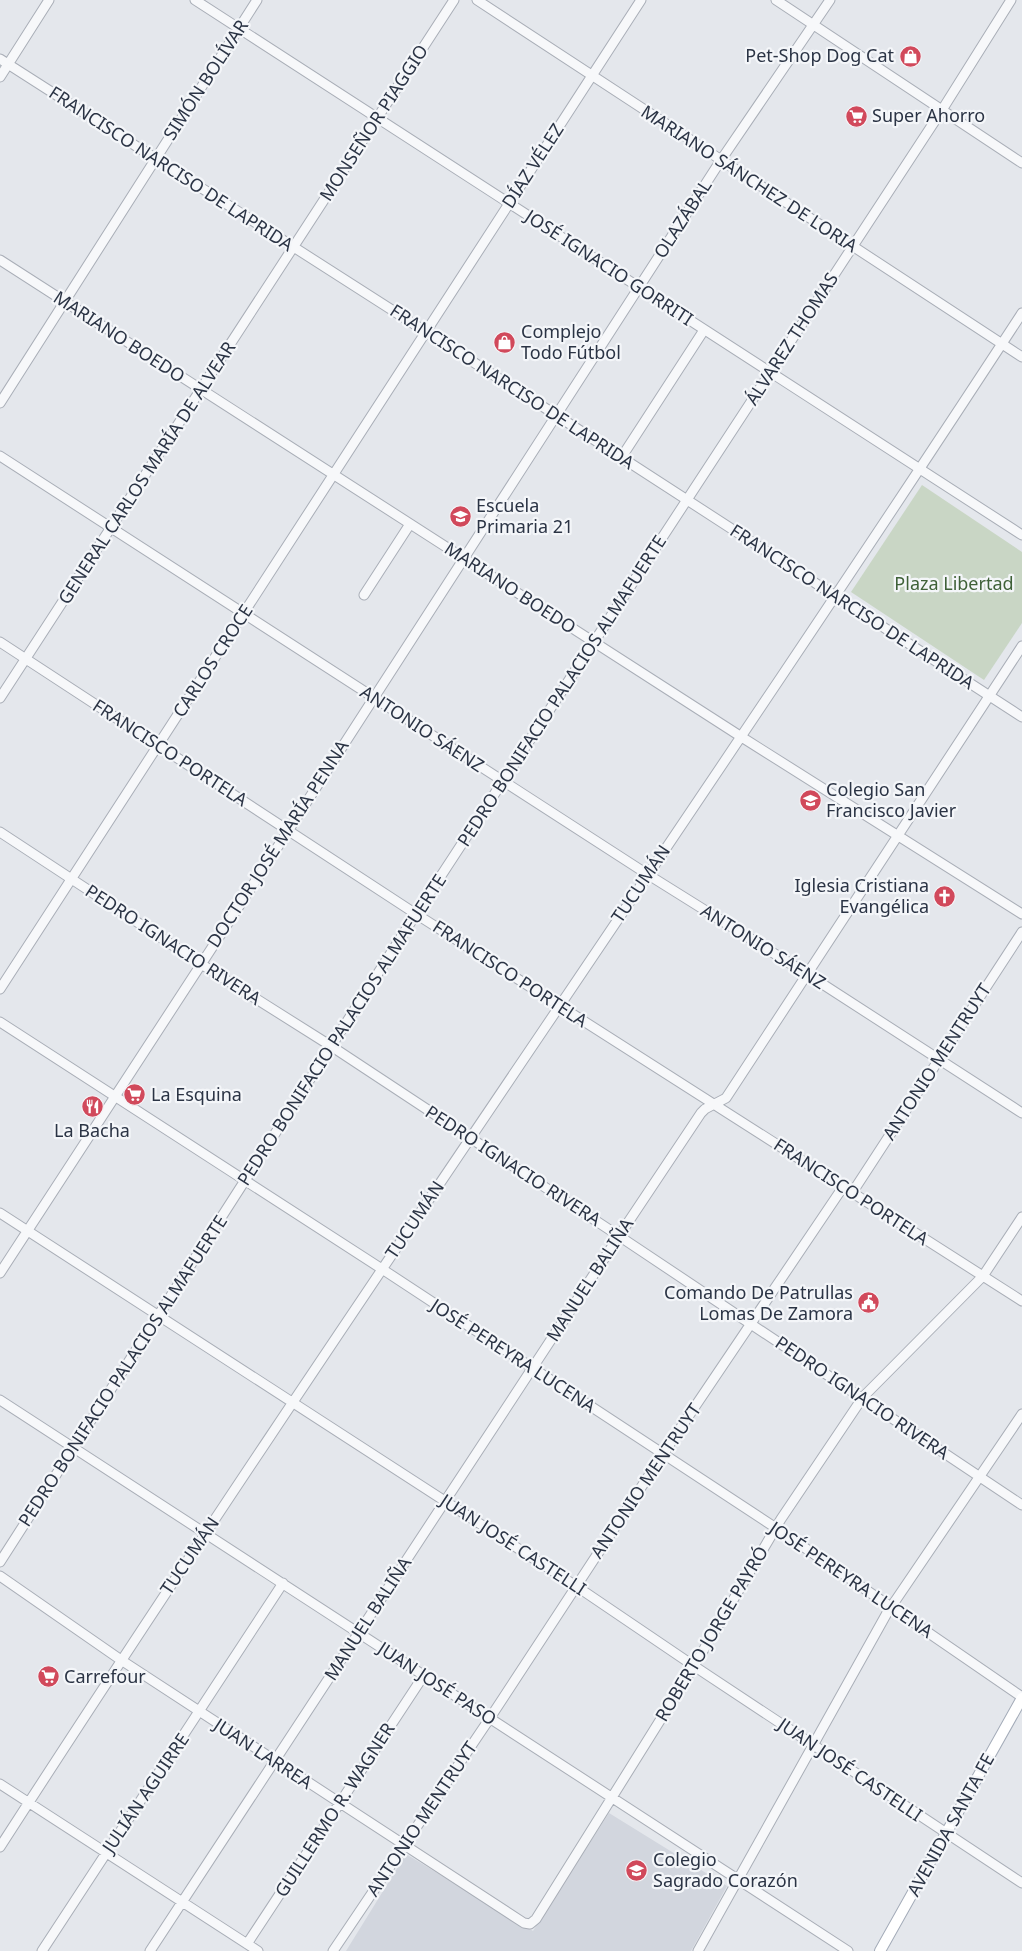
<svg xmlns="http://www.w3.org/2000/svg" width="1022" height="1951" font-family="'Noto Sans',sans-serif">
<rect width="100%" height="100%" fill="#e4e7ec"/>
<!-- built -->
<path fill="#d2d6de" d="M609,1813L727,1886L691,1951H346L406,1854L533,1931Z"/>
<!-- green -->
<path fill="#c9d6c5" d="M922,485L1022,552V623L984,680L851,592Z"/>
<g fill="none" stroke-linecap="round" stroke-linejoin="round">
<defs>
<path id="minor" d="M195,0L1022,535
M477,0L1022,357
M776,0L1022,163
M0,59L556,415L1022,717
M0,77L49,0
M0,260L740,736L1022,914
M0,403L257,0
M0,456L647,874L807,974L1022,1113
M621,458L704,330
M364,595L410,524
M0,642L416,914L1022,1301
M0,698L454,0
M0,832L201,964L331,1046L619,1236L1022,1505
M0,989L641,0
M0,1022L382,1269L776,1528L1022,1697
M852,1193L1022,932
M0,1213L576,1586L694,1666L1022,1883
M0,1273L288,831L721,160L830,0
M0,1400L848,1951
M0,1562L416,914L942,110L1011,0
M0,1576L121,1660L524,1923L530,1924L536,1919L694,1666L781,1519L863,1397L983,1276L1022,1217
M0,1784L258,1951
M0,1847C333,1331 686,828 1022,313
M247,1944L424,1675
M42,1951L283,1583
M150,1951L619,1236L701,1113L705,1109L726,1098L1022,646
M333,1951L490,1718L663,1454L843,1187
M698,1951L887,1613L1022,1414"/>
<path id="major" d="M880,1951L1022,1698"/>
</defs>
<!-- minor casing -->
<use href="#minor" stroke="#a9aeb7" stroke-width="11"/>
<!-- major casing -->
<use href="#major" stroke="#a3abb8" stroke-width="12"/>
<!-- minor -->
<use href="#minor" stroke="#f7f8fa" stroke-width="9"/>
<!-- major -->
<use href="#major" stroke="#fff" stroke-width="10"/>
</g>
<!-- icons -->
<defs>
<symbol id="shop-disc" viewBox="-11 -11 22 22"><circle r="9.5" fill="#d1495b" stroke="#f4f6f9"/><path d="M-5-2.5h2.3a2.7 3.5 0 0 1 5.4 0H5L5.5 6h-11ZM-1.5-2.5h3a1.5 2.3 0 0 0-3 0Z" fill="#fff"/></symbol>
<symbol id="supermarket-disc" viewBox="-11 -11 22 22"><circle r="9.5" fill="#d1495b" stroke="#f4f6f9"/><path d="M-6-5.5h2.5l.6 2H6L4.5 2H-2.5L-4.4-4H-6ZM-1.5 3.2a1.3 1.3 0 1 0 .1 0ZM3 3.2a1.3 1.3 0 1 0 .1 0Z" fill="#fff"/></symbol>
<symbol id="school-disc" viewBox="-11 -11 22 22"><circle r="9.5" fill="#d1495b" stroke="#f4f6f9"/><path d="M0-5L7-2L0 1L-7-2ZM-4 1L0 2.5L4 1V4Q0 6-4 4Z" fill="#fff"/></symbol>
<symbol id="church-disc" viewBox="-11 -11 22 22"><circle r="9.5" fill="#d1495b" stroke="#f4f6f9"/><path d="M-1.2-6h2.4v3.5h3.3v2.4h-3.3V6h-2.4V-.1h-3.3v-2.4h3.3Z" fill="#fff"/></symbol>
<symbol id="restaurant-disc" viewBox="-11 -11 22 22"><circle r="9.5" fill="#d1495b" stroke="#f4f6f9"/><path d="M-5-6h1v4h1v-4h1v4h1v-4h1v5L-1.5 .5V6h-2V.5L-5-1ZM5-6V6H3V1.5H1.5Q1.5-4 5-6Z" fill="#fff"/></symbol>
<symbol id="civic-disc" viewBox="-11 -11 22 22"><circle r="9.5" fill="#d1495b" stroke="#f4f6f9"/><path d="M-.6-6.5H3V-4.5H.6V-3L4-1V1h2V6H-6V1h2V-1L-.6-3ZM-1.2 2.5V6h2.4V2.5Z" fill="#fff"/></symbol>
</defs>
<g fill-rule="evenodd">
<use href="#shop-disc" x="898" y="44" width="25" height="25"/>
<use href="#supermarket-disc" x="844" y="104" width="25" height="25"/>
<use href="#shop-disc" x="492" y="330" width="25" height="25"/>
<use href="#school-disc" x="448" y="504" width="25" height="25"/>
<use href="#school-disc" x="798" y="788" width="25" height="25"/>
<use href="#church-disc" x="932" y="884" width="25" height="25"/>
<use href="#supermarket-disc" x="122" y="1082" width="25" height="25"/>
<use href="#restaurant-disc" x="80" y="1094" width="25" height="25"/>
<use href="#civic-disc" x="856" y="1290" width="25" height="25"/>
<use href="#supermarket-disc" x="36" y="1664" width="25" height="25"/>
<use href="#school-disc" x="624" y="1858" width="25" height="25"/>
</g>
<g text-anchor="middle" stroke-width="4.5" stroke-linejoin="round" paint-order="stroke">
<!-- poi labels -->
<g font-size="18" fill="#2b3445" stroke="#f4f6f9" text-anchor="start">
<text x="894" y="62" text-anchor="end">Pet-Shop Dog Cat</text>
<text x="872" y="122">Super Ahorro</text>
<text x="521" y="338">Complejo<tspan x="521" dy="21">Todo Fútbol</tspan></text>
<text x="476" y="512">Escuela<tspan x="476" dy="21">Primaria 21</tspan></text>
<text x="826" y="796">Colegio San<tspan x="826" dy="21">Francisco Javier</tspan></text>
<text x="929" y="892" text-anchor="end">Iglesia Cristiana<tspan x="929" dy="21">Evangélica</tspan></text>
<text x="151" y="1101">La Esquina</text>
<text x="92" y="1137" text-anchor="middle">La Bacha</text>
<text x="853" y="1299" text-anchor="end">Comando De Patrullas<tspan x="853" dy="21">Lomas De Zamora</tspan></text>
<text x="64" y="1683">Carrefour</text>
<text x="653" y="1866">Colegio<tspan x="653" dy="21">Sagrado Corazón</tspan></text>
</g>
<!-- street labels -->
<g font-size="18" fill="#2b3445" stroke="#f4f6f9">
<text transform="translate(206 80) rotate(-57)" y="6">SIMÓN BOLÍVAR</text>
<text transform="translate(374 123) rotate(-57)" y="6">MONSEÑOR PIAGGIO</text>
<text transform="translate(533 166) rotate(-57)" y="6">DÍAZ VÉLEZ</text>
<text transform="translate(171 169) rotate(33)" y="6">FRANCISCO NARCISO DE LAPRIDA</text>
<text transform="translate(749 179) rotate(33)" y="6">MARIANO SÁNCHEZ DE LORIA</text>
<text transform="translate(683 219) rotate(-57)" y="6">OLAZÁBAL</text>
<text transform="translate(609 268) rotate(33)" y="6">JOSÉ IGNACIO GORRITI</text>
<text transform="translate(119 337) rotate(33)" y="6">MARIANO BOEDO</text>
<text transform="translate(792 339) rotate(-57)" y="6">ÁLVAREZ THOMAS</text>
<text transform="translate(512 387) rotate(33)" y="6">FRANCISCO NARCISO DE LAPRIDA</text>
<text transform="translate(147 473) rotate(-57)" y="6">GENERAL CARLOS MARÍA DE ALVEAR</text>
<text transform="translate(510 588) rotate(33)" y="6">MARIANO BOEDO</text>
<text transform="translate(852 607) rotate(33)" y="6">FRANCISCO NARCISO DE LAPRIDA</text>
<text transform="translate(213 661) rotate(-57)" y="6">CARLOS CROCE</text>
<text transform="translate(562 691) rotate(-57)" y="6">PEDRO BONIFACIO PALACIOS ALMAFUERTE</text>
<text transform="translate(422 729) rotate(33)" y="6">ANTONIO SÁENZ</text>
<text transform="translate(170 753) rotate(33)" y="6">FRANCISCO PORTELA</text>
<text transform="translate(278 844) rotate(-57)" y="6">DOCTOR JOSÉ MARÍA PENNA</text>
<text transform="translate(641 884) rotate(-56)" y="6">TUCUMÁN</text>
<text transform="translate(173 945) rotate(33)" y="6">PEDRO IGNACIO RIVERA</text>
<text transform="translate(763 947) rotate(32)" y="6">ANTONIO SÁENZ</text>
<text transform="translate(510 974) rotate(33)" y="6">FRANCISCO PORTELA</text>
<text transform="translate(342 1030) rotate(-57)" y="6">PEDRO BONIFACIO PALACIOS ALMAFUERTE</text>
<text transform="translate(937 1062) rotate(-57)" y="6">ANTONIO MENTRUYT</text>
<text transform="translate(513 1166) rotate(33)" y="6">PEDRO IGNACIO RIVERA</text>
<text transform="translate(851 1192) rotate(33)" y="6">FRANCISCO PORTELA</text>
<text transform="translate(415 1220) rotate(-56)" y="6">TUCUMÁN</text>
<text transform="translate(590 1280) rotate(-57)" y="6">MANUEL BALIÑA</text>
<text transform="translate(513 1356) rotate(33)" y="6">JOSÉ PEREYRA LUCENA</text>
<text transform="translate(123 1371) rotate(-57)" y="6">PEDRO BONIFACIO PALACIOS ALMAFUERTE</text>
<text transform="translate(862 1398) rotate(34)" y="6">PEDRO IGNACIO RIVERA</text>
<text transform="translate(646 1481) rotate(-56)" y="6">ANTONIO MENTRUYT</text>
<text transform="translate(513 1545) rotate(33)" y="6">JUAN JOSÉ CASTELLI</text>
<text transform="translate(190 1556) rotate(-56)" y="6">TUCUMÁN</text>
<text transform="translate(851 1580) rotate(34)" y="6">JOSÉ PEREYRA LUCENA</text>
<text transform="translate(368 1619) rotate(-57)" y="6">MANUEL BALIÑA</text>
<text transform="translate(712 1634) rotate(-59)" y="6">ROBERTO JORGE PAYRÓ</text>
<text transform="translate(437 1684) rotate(33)" y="6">JUAN JOSÉ PASO</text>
<text transform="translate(263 1754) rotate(33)" y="6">JUAN LARREA</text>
<text transform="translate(850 1770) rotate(34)" y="6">JUAN JOSÉ CASTELLI</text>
<text transform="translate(146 1793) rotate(-56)" y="6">JULIÁN AGUIRRE</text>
<text transform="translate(335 1810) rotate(-57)" y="6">GUILLERMO R. WAGNER</text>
<text transform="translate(422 1819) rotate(-56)" y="6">ANTONIO MENTRUYT</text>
<text transform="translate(951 1825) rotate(-61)" y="6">AVENIDA SANTA FE</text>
</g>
<!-- park labels -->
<g font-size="18" fill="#3f6138" stroke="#f4f6f9">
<text x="954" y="590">Plaza Libertad</text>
</g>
</g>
</svg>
